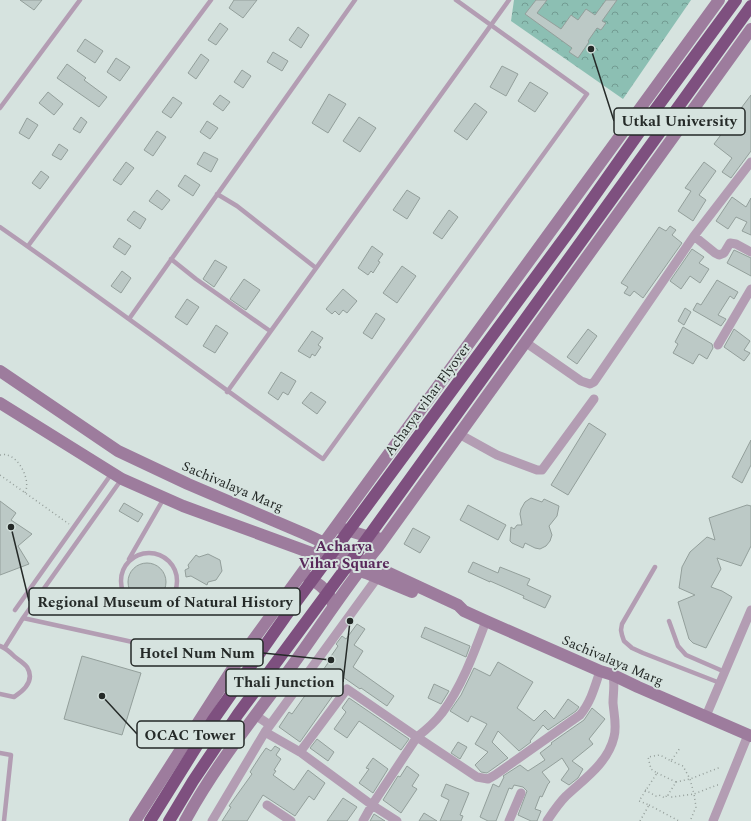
<svg xmlns="http://www.w3.org/2000/svg" width="751" height="821" font-family="Spectral,serif">
<defs>
<pattern id="park-crowns" width="20" height="18" patternUnits="userSpaceOnUse"><rect width="20" height="18" fill="#8cbfb3"/><path d="M2 6a3 3 0 1 1 6 0M12 15a3 3 0 1 1 6 0" fill="none" stroke="#729b92"/></pattern>
</defs>
<rect width="100%" height="100%" fill="#d6e3df"/>
<!-- park -->
<path fill="url(#park-crowns)" d="M514,0H691L623,99L511,21Z"/>
<!-- building -->
<path fill="#bcc9c6" stroke="#939f9b" d="M20,0H42L34,10Z
M234,0H257L243,18L229,8Z
M536,0H547L537,13L561,29L571,15L578,20L586,9L595,15L606,0H617L602,21L606,23L601,30L597,28L588,41L589,42L578,58L569,52L572,48L525,14Z
M220,23L228,29L216,45L208,40Z
M298,27L309,35L301,48L289,40Z
M85,39L103,51L95,63L77,51Z
M273,52L288,61L282,71L267,62Z
M201,54L209,60L196,79L188,73Z
M116,58L130,67L120,81L107,72Z
M67,64L86,78L84,80L107,97L99,107L57,78Z
M502,66L518,74L506,96L490,87Z
M242,70L251,76L243,88L234,82Z
M530,82L548,93L535,112L518,101Z
M48,92L63,104L54,115L39,103Z
M329,94L346,104L328,133L312,123Z
M220,95L230,102L223,111L213,104Z
M751,95V151L731,178L722,172L732,158L714,144Z
M173,97L182,103L171,118L162,112Z
M475,103L487,112L467,140L454,131Z
M81,117L87,122L80,133L73,129Z
M359,117L376,128L360,152L343,141Z
M27,118L38,125L29,139L19,133Z
M207,121L218,128L210,139L200,132Z
M157,131L166,137L153,156L144,150Z
M59,144L68,150L61,160L52,155Z
M204,152L218,159L211,172L197,164Z
M126,162L134,168L121,185L113,180Z
M704,162L716,171L699,195L706,200L693,221L678,211L691,191L685,188Z
M41,171L49,177L40,189L32,183Z
M185,175L200,185L193,196L178,186Z
M157,190L170,200L162,210L149,201Z
M407,190L420,198L407,219L393,210Z
M732,197L746,207L751,198V235L742,231L747,222L736,217L728,229L716,221Z
M449,210L458,217L442,239L433,233Z
M134,211L146,219L140,229L127,220Z
M670,226L676,230L672,235L682,243L643,298L634,291L630,296L624,293L628,287L621,283L659,227L666,231Z
M119,238L131,246L125,255L113,247Z
M372,246L383,254L378,261L380,262L373,273L371,271L368,275L358,268Z
M692,249L704,257L699,263L709,269L700,283L690,276L681,289L670,281Z
M734,250L751,258V276L727,263Z
M215,260L227,267L214,287L203,279Z
M402,266L416,276L397,303L383,293Z
M122,271L131,278L121,293L111,286Z
M244,279L260,290L246,310L230,299Z
M717,280L738,292L734,299L730,296L718,315L726,319L721,326L693,310L697,303L701,305Z
M343,289L357,301L347,313L343,310L339,315L335,311L332,314L326,309Z
M187,299L199,307L187,325L175,317Z
M685,308L691,312L684,325L678,321Z
M376,313L385,319L372,339L363,333Z
M216,325L228,333L215,353L203,346Z
M683,327L712,344L713,348L707,359L699,354L693,364L673,353L678,344L675,342Z
M588,329L597,336L577,364L567,357Z
M734,329L750,341L744,350L750,353L744,361L724,347Z
M312,331L323,338L318,345L321,347L315,356L312,354L310,358L298,351Z
M281,372L296,381L288,395L283,392L278,400L268,393Z
M311,392L326,402L317,414L302,403Z
M589,423L606,434L568,495L551,485Z
M751,440V465L742,483L732,477Z
M531,498L542,502L544,499L559,506L557,516L549,526L552,535L550,541L546,546L540,549L535,548L525,543L523,548L512,543L510,541L511,527L514,529L517,525H522L520,514L521,509L525,502Z
M0,501L16,513L11,520L32,534L18,546L29,564L0,575Z
M124,503L143,514L138,522L119,511Z
M468,505L506,525L498,540L460,520Z
M747,505L751,506V546L741,566L717,558L721,569L711,587L722,591L732,597L706,648L693,643L689,639L678,602L695,595L679,588L682,567L690,552L707,537L715,540L709,518Z
M413,528L430,537L420,553L404,544Z
M208,554L220,560L222,571L216,580L208,582L207,585L191,576L186,577L185,570L189,568L188,565L196,555L199,557Z
M473,562L498,573L500,567L530,579L527,585L551,596L545,608L523,598L524,596L490,581V582L468,572Z
M128 582a19 19 0 1 1 38 0a19 19 0 1 1-38 0Z
M357,624L365,629L354,645L363,651L353,667L394,696L387,706L361,688L360,689L343,677L332,693L334,694L300,742L279,727L289,712L292,714L328,663L327,662L338,646L336,644L342,636L346,639Z
M425,627L470,646L466,657L421,637Z
M82,656L141,673L122,735L64,719Z
M498,662L533,682L517,708L534,721L545,710L554,719L568,699L579,707L576,711L548,730L543,725L530,741L531,742L519,751L498,731L492,742L508,758L487,773L481,772L475,765L488,752L475,744L487,724L471,716L468,722L450,711L461,695L474,668L490,676Z
M434,684L449,691L441,704L428,698Z
M349,698L409,739L401,750L359,721L347,738L334,729L346,712L342,708Z
M592,708L605,719L589,739L593,744L572,761L583,769L578,778L569,785L561,780L569,769L562,758L542,772L550,782L548,784L542,797L540,796L535,809L541,811L537,821H531L518,815L527,791L523,787L514,785L512,789L509,788L496,821H488L480,817L493,784L499,787L504,777L503,776L520,765L528,771L545,760L540,753L552,744L551,743L584,720Z
M317,739L334,752L328,761L310,748Z
M458,742L467,747L460,759L451,753Z
M275,746L280,749L276,755L281,759L274,770L276,771L273,775L294,790L308,770L325,783L314,800L309,796L295,816L263,795L247,821H222L231,807L229,806L252,774L250,772L261,755L266,748L271,751Z
M373,758L388,769L373,793L359,783L369,769L366,768Z
M407,766L419,775L412,786L417,789L401,813L383,800L398,776L400,777Z
M446,784L469,793L460,815L463,816L461,821H440L449,800L441,796Z
M343,798L357,807L347,821H327Z
M424,813L437,821H419Z
M374,814L385,821H370Z"/>
<g fill="none" stroke-linecap="round" stroke-linejoin="round">
<!-- path -->
<path stroke="#959f9b" stroke-width="1.5" stroke-dasharray="1 3" stroke-linecap="butt" d="M0,455C2,455 5,454 7,455C20,458 31,481 25,493
M0,475L69,524
M671,761L683,766L690,779L694,794L717,785H719
M657,773L676,782L668,795L672,797L694,794L696,807L690,821
M676,782L690,779L721,767
M645,790L656,796L659,795L665,798L667,795
M649,805L679,821
M640,821L649,805L639,801L657,773L651,769L648,757L660,755L671,761L680,748"/>
<!-- lane -->
<path stroke="#b39db3" stroke-width="4.5" d="M0,108L80,0
M217,194L237,206L316,268
M0,227C109,303 215,383 323,459L587,94L456,0
M28,246L211,0
M171,259L196,279L270,331
M129,319L355,0
M227,392L509,0
M121,480L23,618L233,664
M121 581a28 28 0 1 1 56 0a28 28 0 1 1-56 0Z
M129,559L164,498
M655,567L622,624L621,630L622,635L624,641L632,648L643,653L720,683
M15,610L112,473
M669,621L678,646L686,655L725,672
M0,646C6,648 10,652 15,657C19,660 24,663 27,667C35,680 25,690 14,697L0,694
M5,647L23,618
M0,753L11,755L4,821"/>
<!-- street -->
<path stroke="#b39db3" stroke-width="9" d="M694,236L715,253L719,255L724,253L730,243L736,244L751,252
M525,342L581,381L590,384L594,382L694,236L751,162
M718,345L751,289
M459,434L497,455L537,470H542L594,399
M486,621C474,653 462,686 442,713C435,722 426,730 417,737L477,777L488,779L495,775L580,715C591,702 595,686 600,671
M255,715L270,725
M706,716L751,610
M265,732L300,752L372,805L363,821
M300,752L347,689L417,737L372,805L397,821
M267,805L291,821
M212,821L265,732L377,578
M509,821L521,793
M547,821C553,812 558,804 566,796C584,779 608,763 614,737C617,726 614,715 613,703C613,694 615,685 613,675
M713,821L748,735"/>
<!-- secondary -->
<path stroke="#9d7c9d" stroke-width="12" d="M0,371L118,451L188,484L305,534L458,605L464,611L486,621L600,671L613,675L638,687L751,736
M0,403L122,479L183,506L366,573L412,592
M340,528L373,538H378
M304,575C314,580 329,590 332,602
M135,821L235,665L719,0
M185,821C214,767 253,719 289,670C319,629 346,586 378,547L751,29"/>
<!-- highway-bridge -->
<path stroke="#7e507f" stroke-width="12" d="M150,821L213,720L285,617L571,229L655,110L736,0
M169,821L193,781L238,714L348,565L751,6"/>
</g>
<g text-anchor="middle" stroke-width="4" stroke-linejoin="round" paint-order="stroke">
<!-- street labels -->
<g font-size="14" fill="#252a28" stroke="#d6e3df">
<text transform="translate(427 399) rotate(-54)" y="5">Acharya vihar Flyover</text>
<text transform="translate(233 486) rotate(23)" y="5">Sachivalaya Marg</text>
<text transform="translate(613 660) rotate(23)" y="5">Sachivalaya Marg</text>
</g>
<!-- neighbourhood labels -->
<g font-size="15" font-weight="bold" fill="#58285a" stroke="#d6e3df">
<text x="344" y="551">Acharya<tspan x="344" dy="17">Vihar Square</tspan></text>
</g>
</g>
<!-- callouts -->
<path fill="none" stroke="#252a28" stroke-width="1.5" d="M591 49L614 121M11 527L29 601M331 660L263 653M350 621L343 682M102 696L137 734"/>
<g fill="#252a28" stroke="#d6e3df" stroke-width="1.5">
<circle cx="591" cy="49" r="4"/>
<circle cx="11" cy="527" r="4"/>
<circle cx="331" cy="660" r="4"/>
<circle cx="350" cy="621" r="4"/>
<circle cx="102" cy="696" r="4"/>
</g>
<g fill="#d6e3df" stroke="#252a28" stroke-width="1.5">
<rect x="614" y="108" width="131" height="27" rx="4"/>
<rect x="29" y="588" width="271" height="27" rx="4"/>
<rect x="131" y="639" width="132" height="27" rx="4"/>
<rect x="226" y="669" width="117" height="27" rx="4"/>
<rect x="137" y="721" width="107" height="27" rx="4"/>
</g>
<g font-size="15" text-anchor="middle" font-weight="bold" fill="#252a28">
<text x="679" y="126">Utkal University</text>
<text x="165" y="607">Regional Museum of Natural History</text>
<text x="197" y="658">Hotel Num Num</text>
<text x="284" y="687">Thali Junction</text>
<text x="190" y="740">OCAC Tower</text>
</g>
</svg>
